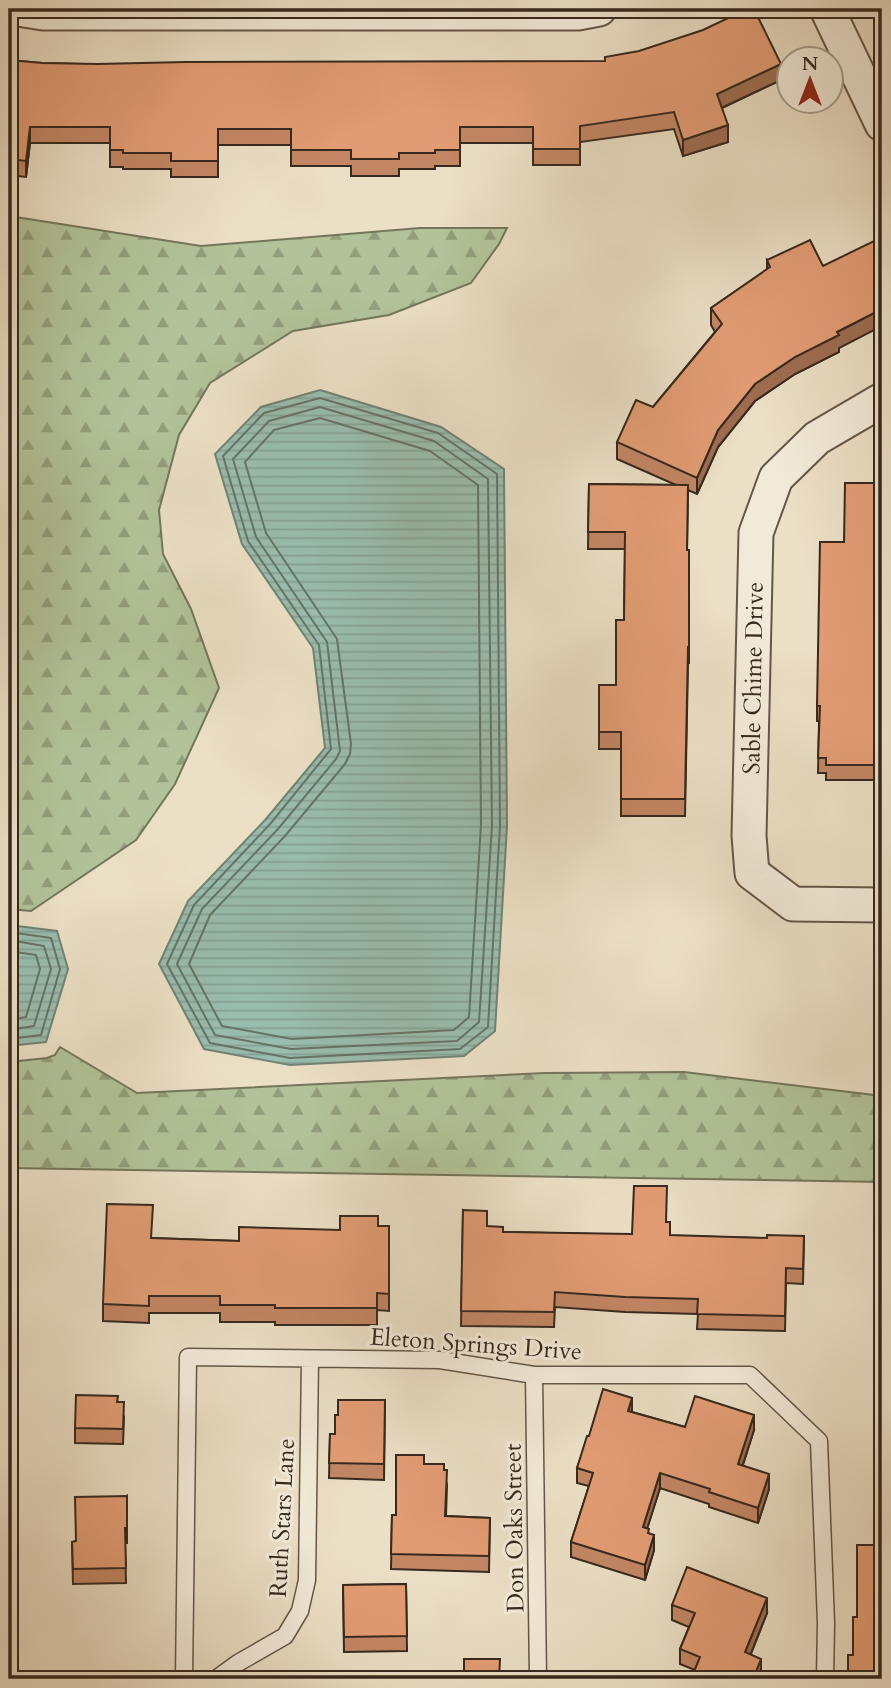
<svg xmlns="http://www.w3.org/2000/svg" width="891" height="1688" font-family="Cardo,serif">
<defs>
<pattern id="forest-firs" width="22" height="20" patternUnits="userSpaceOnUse" patternTransform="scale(1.75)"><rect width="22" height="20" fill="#b2c399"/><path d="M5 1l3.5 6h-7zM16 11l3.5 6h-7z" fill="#929e7c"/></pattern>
<pattern id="water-rules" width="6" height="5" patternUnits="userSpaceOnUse" patternTransform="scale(1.75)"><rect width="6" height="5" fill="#99bdae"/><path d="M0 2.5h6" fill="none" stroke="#84a295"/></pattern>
</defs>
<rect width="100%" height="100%" fill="#ebdfc5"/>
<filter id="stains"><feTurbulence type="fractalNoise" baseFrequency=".00286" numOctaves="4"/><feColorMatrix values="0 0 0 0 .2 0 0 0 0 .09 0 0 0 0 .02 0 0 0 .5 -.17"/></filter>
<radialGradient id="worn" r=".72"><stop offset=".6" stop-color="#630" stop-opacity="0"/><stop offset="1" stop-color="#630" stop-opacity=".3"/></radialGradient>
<!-- forest -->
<path fill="url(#forest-firs)" stroke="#74765c" stroke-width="2" d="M9,216L201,246L420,228H507L499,244L471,283L389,315L293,331L210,383L179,435L159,510L163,554L191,609L219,688L175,784L136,840L31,911L9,909Z
M60,1047L137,1093L545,1073L684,1072L882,1096V1182L9,1168V1062L47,1058L55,1055Z"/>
<!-- water -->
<path fill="url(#water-rules)" stroke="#728274" stroke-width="2" d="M320,390L441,427L504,469L507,826L495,1031L464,1056L290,1065L204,1049L159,964L188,901L266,819L325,748L313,648L242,544L215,454L261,407Z
M9,925L57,931L68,969L46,1042L9,1046Z"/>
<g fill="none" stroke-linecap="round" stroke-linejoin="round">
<!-- shore -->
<path stroke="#687366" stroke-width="2" d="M320,398L438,433L497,474L500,826L488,1027L460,1049L290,1058L210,1043L167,964L194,905L271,823L331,749L319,645L248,541L223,456L264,413Z
M320,407L434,441L488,479L492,826L479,1022L457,1041L291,1049L215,1035L177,964L202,909L278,829L336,759L340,751L327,642L256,537L233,459L269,421Z
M320,418L430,451L478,485L481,825L469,1017L454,1030L292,1039L222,1026L189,964L210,915L285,836L345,764L350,754L351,744L337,639L266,533L245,462L274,430Z
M9,932L51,938L60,969L41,1035L9,1039
M9,940L44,946L51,969L34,1026L9,1030
M9,951L36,955L40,969L26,1017L9,1020"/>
<defs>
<path id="service" d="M534,1375L538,1679
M184,1679L188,1357L440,1360L534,1375H750L819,1441L826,1623L825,1679
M216,1679L238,1663L285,1636L300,1611L307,1580L310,1359"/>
<path id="minor" d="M18,9L43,13H578L599,9
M827,9L882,124
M882,400L817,438L776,478L756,533L749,836L752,873L793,904L882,905"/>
</defs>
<!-- service casing -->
<use href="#service" stroke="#645648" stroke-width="19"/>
<!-- minor casing -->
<use href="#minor" stroke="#645648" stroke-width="37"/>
<!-- service -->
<use href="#service" stroke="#f2ead9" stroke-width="16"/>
<!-- minor -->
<use href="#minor" stroke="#f2ead9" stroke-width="33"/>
</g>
<!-- wall -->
<path fill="#c28664" stroke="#37291e" stroke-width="2" d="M9,60L42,63L781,80L722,108L728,142L683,156L674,129L580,142V165H533V143H460V166H435V169H399V176H351V166H291V145H218V177H171V169H123V167H110V143H30L26,177L9,175Z
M767,260L839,348V352L795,374L755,401L718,447L697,494L688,490L687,550L689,638V663H688L685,816H621V749H599V685H616L624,620L625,549H588L589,484L676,485L617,459V442L653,407L715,332L711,325V308L767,270Z
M882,483V780H826V773H818L819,721H817V706L844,542Z
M463,1210L487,1226L503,1232L767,1238L804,1236L803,1284L786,1283L785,1331L697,1329L698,1314L625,1312L555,1307L554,1327L461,1326Z
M378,1226H389V1311L377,1310V1325H275V1322H220V1313H149V1323L103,1321V1304L152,1238L239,1241Z
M385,1400L384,1480L329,1478L330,1434H335L338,1415Z
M118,1402L124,1417L123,1444L75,1443V1428Z
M632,1412L685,1427L754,1430L743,1465L769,1489L758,1523L709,1507V1504L660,1488L647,1528L654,1550L645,1580L571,1557V1542L589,1486L577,1483V1468L589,1436Z
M444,1470L447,1485L446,1516L490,1518L489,1572L391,1569L392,1515H396Z
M127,1496V1543H125L126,1583L73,1584L72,1542L76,1541Z
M406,1584L407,1651L344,1652L343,1585Z
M672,1605L767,1613L751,1654L761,1674L759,1679H691L695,1670L680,1664V1649L689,1627L672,1620Z"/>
<!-- shaded-wall -->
<path fill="#9e6d51" stroke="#37291e" stroke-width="2" d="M781,64V80L717,110V94Z
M728,125V142L683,156V140Z
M30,127V143L26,177V161Z
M882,309V326L839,348V352L795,374L755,401L718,447L697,494V478L718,430L755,384L795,357L837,332Z
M632,1398V1413L628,1411Z
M754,1415V1430L738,1479V1464Z
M660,1473V1488L643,1542V1527Z
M769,1474V1489L758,1523V1508Z
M654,1535V1550L645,1580V1565Z
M767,1598V1613L745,1668V1652Z
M761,1659V1674L759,1679H753Z"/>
<!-- building -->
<path fill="#e29c74" stroke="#37291e" stroke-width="2" d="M747,9H754L781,64L717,94L728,125L683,140L674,112L580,126V149H533V127H460V150H435V153H399V159H351V150H291V129H218V161H171V153H123V150H110V127H30L26,161L9,159V60L42,63L97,64L186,62L605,61V57L639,51L703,30Z
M810,240L823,266L876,240L882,253V309L837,332L839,335L795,357L755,384L718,430L697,478L617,442L636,400L653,407L722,324L711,308L770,267L767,260Z
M845,483H882V765H826V758H818L820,706H817L820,542H844Z
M589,484L688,485L687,550H689V647H688L685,799H621V732H599V685H616V620H624L625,532H588Z
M634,1186H667L666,1222H670V1235L767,1238V1235L804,1236L803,1269L786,1268L785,1316L697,1314L698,1299L625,1297L555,1292L554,1312L461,1311L463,1210L487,1211V1226L503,1227V1232L632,1234Z
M107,1204L153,1205L151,1238L239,1241V1227L340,1230V1216H378V1226H389V1294L377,1293V1308H275V1305H220V1296H149V1306L103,1304Z
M603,1389L632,1398L628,1411L685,1427L695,1396L754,1415L738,1464L769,1474L758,1508L709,1492L710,1489L660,1473L643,1527L649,1529L648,1533L654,1535L645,1565L571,1542L593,1473L577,1468L587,1436H589Z
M76,1395L118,1396L117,1402H124L123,1429L75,1428Z
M338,1400H385L384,1464L329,1463L330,1434H335V1415H338Z
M396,1455H424V1464H444V1470H447L445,1516L490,1518L489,1556L391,1554L392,1515H396Z
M127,1496V1528H125L126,1568L73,1569L72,1542L76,1541L75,1497Z
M857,1545H882V1679H847V1674H848V1655H853V1617H857Z
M687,1567L767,1598L745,1652L761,1659L753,1679H691L700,1657L680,1649L695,1613L672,1605Z
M406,1584L407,1636L344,1637L343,1585Z
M464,1659H500L499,1679H464Z"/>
<g text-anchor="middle" stroke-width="6" stroke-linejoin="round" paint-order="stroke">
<!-- street labels -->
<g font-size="24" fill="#37291e" stroke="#f2ead9">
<text transform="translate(753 678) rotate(-89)" y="8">Sable Chime Drive</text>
<text transform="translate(476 1344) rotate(4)" y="8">Eleton Springs Drive</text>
<text transform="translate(282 1518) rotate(-87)" y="8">Ruth Stars Lane</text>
<text transform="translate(514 1528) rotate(-91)" y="8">Don Oaks Street</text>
</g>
</g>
<!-- margin -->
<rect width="891" height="1688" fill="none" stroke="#ebdfc5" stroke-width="35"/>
<rect x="10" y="10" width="870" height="1667" fill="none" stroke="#37291e" stroke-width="3.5"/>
<rect x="18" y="18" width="856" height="1653" fill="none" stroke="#37291e" stroke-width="2"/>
<!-- north arrow -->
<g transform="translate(810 80)"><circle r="33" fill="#f2ead9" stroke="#a79d8e" stroke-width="2"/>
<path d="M0-5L12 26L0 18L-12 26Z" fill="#8f2418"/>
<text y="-10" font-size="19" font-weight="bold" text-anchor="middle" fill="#37291e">N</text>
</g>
<rect width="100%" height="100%" filter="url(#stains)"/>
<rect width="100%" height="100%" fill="url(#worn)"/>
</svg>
